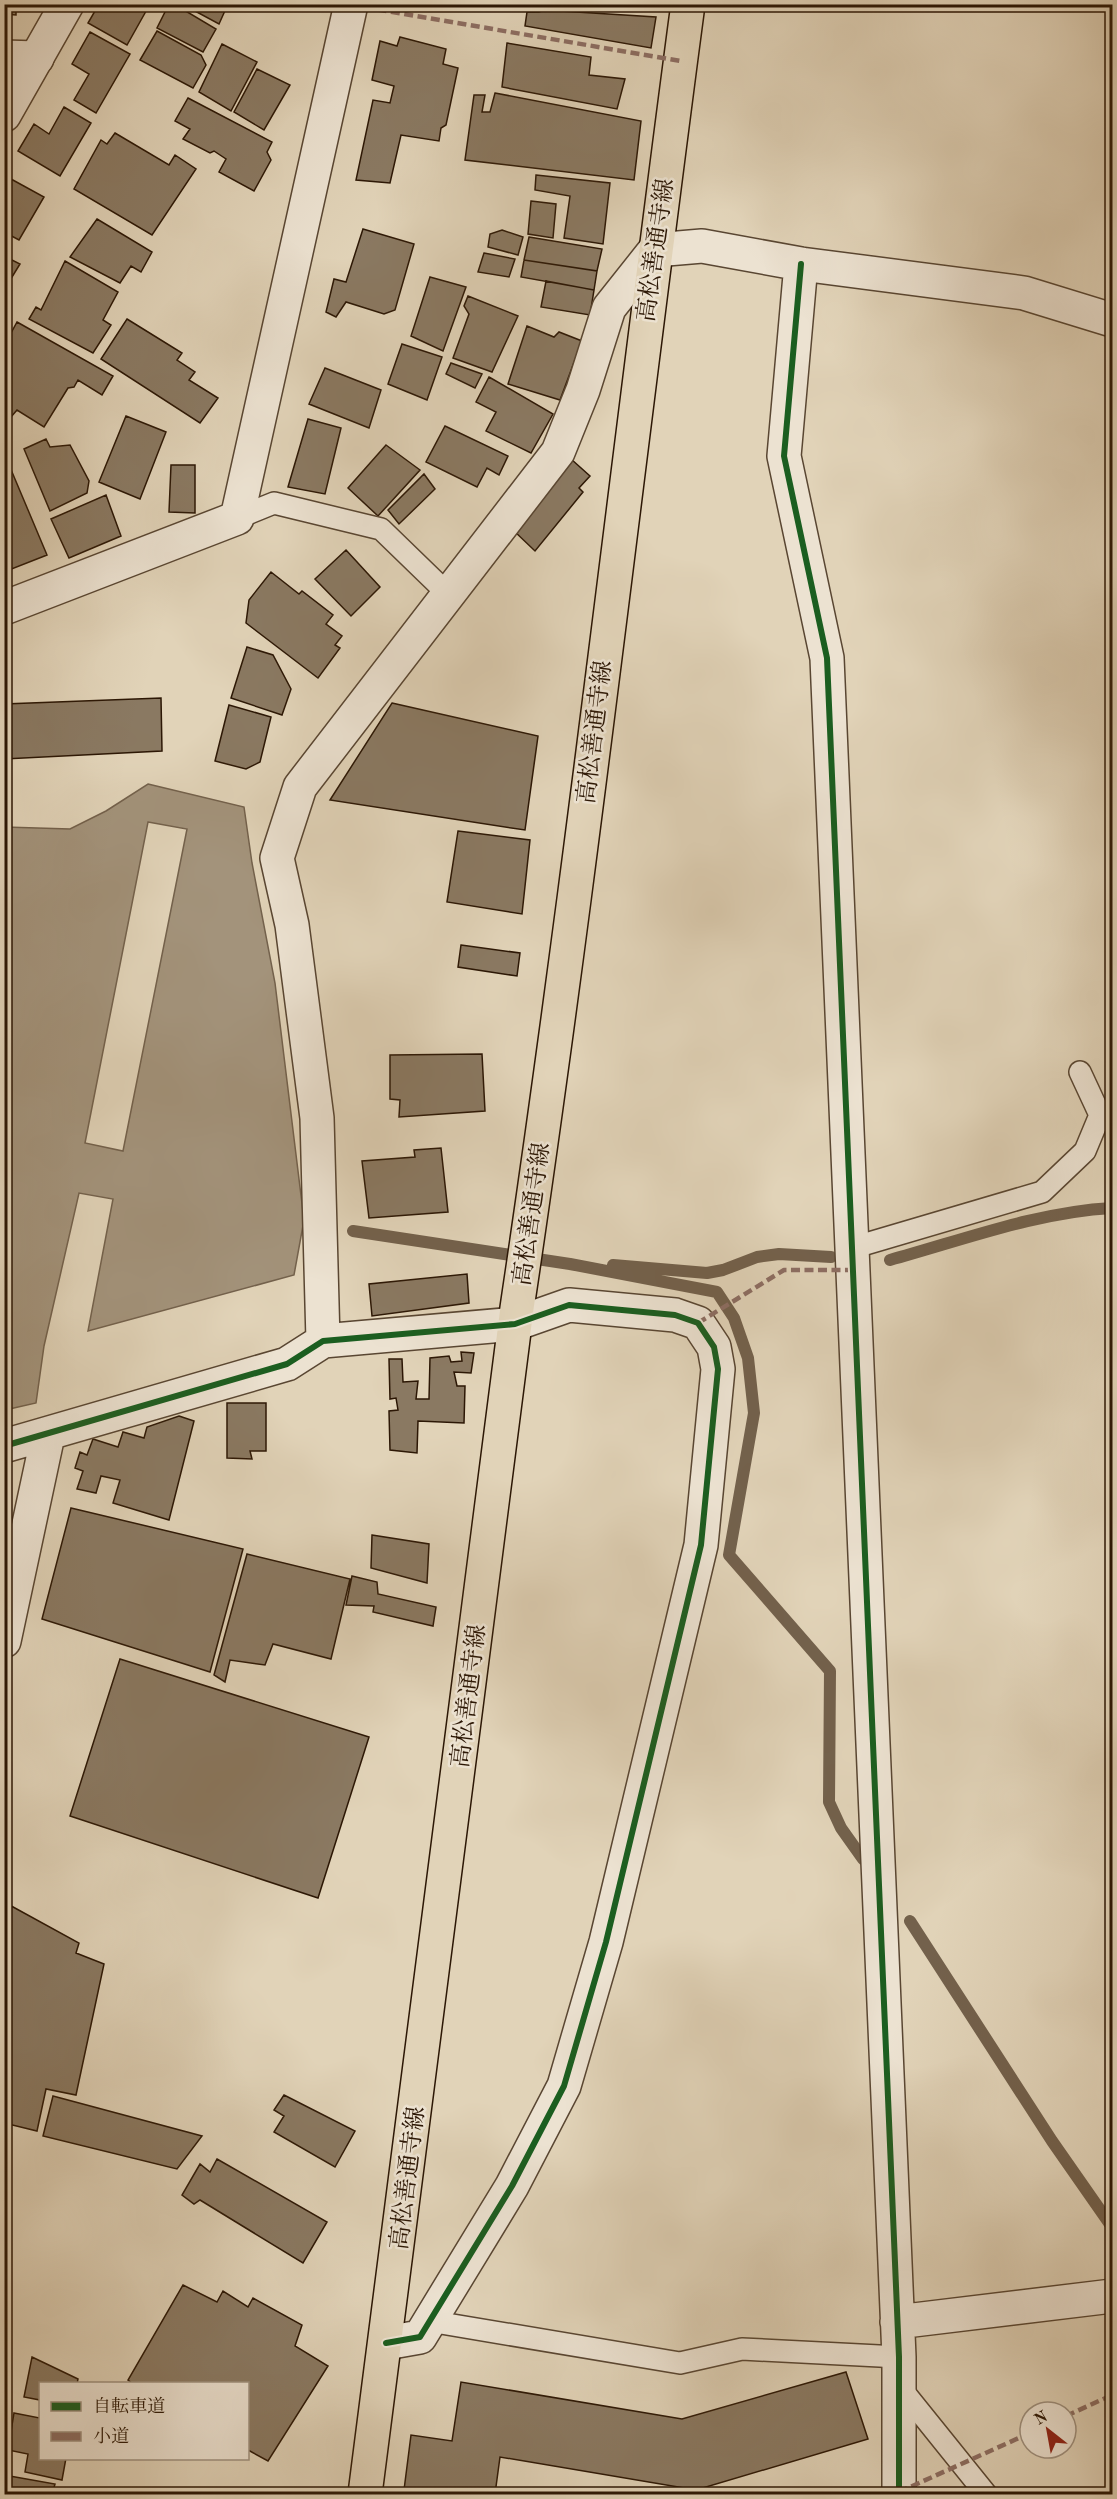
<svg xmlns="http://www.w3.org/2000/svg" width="1117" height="2499" font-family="'Old Standard TT','Noto Serif JP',serif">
<rect width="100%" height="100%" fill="#e1d3b8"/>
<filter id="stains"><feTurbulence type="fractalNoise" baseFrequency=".00333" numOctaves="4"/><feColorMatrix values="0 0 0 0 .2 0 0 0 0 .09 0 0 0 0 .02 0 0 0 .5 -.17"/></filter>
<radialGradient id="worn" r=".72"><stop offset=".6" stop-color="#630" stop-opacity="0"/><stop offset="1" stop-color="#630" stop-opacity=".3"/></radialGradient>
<!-- water -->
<path fill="#a3937b" stroke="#73614c" stroke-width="1.5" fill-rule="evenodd" d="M148,784L244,807L252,863L275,983L304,1220L294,1275L88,1331L113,1199L79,1193L44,1346L36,1403L5,1410V827L70,829L106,811ZM148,822L187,829L123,1151L85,1143Z"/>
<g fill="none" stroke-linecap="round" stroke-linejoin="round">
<!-- stream -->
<path stroke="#73614c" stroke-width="12" d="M353,1231L570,1264L717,1292L734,1318L748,1358L754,1413L729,1555L830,1671L829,1802L841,1828L863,1859
M890,1260C963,1240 1037,1212 1112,1208
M613,1265L707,1273L723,1270L757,1257L779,1254L831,1257
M910,1921L1052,2141L1112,2227"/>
</g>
<!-- building -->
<path fill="#8a7962" stroke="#2c1705" stroke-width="1.5" d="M4,4H16V15L4,14Z
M99,4H150L127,45L88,23Z
M169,4H174L216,29L203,52L157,28Z
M182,4H228L219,24Z
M515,4H611L610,9Z
M544,10L656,17L651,48L525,26L527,12H539Z
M157,31L201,55L206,65L193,88L140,60Z
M90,32L130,54L96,113L74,100L89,74L72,64Z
M400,37L446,49L443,64L458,68L446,125L441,128L439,141L401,135L390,183L356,180L373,100L390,103L394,86L372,80L380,41L397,46Z
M507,43L591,57L589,75L625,79L617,109L502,87Z
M222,44L257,62L231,111L199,92Z
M257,69L290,85L264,130L234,112Z
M495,93L641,121L634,180L465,160L474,95H485L482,112H490Z
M188,98L272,142L267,152L271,160L254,191L219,172L226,159L214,151L210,153L183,139L190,129L175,121Z
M64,107L91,123L60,176L18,151L34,124L49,134Z
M115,133L169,165L175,155L196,169L152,235L74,189L101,140L107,144Z
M536,175L610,183L603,244L564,238L570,196L535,190Z
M11,179L44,197L19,240L4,232V190Z
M531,201L556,204L553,238L528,234Z
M97,219L152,252L141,272L131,266L120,283L70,257Z
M363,229L414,244L395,310L384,314L346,302L336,317L326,312L334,279L346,282Z
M502,230L523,237L518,255L488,247L490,234Z
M529,237L602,249L597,271L524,260Z
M484,253L515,259L509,277L478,272Z
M4,256L20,264L4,290Z
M524,260L597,271L594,290L521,277Z
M65,261L118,292L103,320L111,325L93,353L29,319L36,307L41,310Z
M430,277L466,287L443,351L411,336Z
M546,281L594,290L590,315L541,307Z
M468,296L518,316L492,372L453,358L469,314L464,306Z
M127,319L182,353L177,360L195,372L189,380L218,398L200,423L101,359Z
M17,322L113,376L102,395L78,380L74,387L68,388L44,427L17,410L11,417L4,412V346Z
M527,326L554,337L559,332L582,341L560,400L508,384Z
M402,344L442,357L427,400L388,384Z
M451,363L482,374L475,388L446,374Z
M325,368L381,390L369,428L309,404Z
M489,377L553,414L531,453L486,431L496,412L476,402Z
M126,416L166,432L140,499L99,482Z
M308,419L341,428L325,494L288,487Z
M445,426L508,456L499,475L487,468L477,487L426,462Z
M46,439L50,447L70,445L89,481L87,493L50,511L24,449Z
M386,445L420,470L378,516L348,488Z
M4,453L47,555L4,572Z
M571,459L590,476L579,488L583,492L535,551L513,530Z
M171,465H195V513L169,512Z
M424,474L435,489L399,524L388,510Z
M106,495L121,536L69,558L51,519Z
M346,550L380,587L351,616L315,579Z
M271,572L299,594L302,591L333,615L326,624L342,636L335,645L340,648L318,678L246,623L249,600Z
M247,647L273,655L291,689L282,715L231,698Z
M161,698L162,751L4,759V704Z
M392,703L538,736L525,830L330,800Z
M229,705L271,717L260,762L246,769L215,761Z
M458,831L530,840L522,914L447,902Z
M461,945L520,953L517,976L458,967Z
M482,1054L485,1111L399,1117L400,1100L390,1099V1055Z
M441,1148L448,1212L369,1218L362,1161L415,1157L414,1150Z
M467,1274L469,1303L372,1316L369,1284Z
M461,1352L474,1353L471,1373L454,1372L457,1386H465L464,1423L418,1421L417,1453L390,1450L389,1411L398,1410L396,1398L390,1399L389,1359H402L403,1382L418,1381L416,1399H429L430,1358L449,1356L451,1362L462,1361Z
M227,1403H266V1451H250L252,1459L227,1458Z
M179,1416L194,1421L169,1520L113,1503L120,1480L101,1476L96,1493L77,1489L83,1471L75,1468L80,1452L87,1455L93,1439L118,1447L123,1432L144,1438L147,1427Z
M4,1508L13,1541L4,1543Z
M71,1508L243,1549L210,1672L42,1619Z
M372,1535L429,1544L427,1583L371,1568Z
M247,1554L350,1579L331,1659L273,1644L265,1665L230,1660L225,1682L214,1675Z
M352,1576L377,1582L378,1594L436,1607L433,1626L373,1612L374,1606L346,1605Z
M120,1659L369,1737L318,1898L70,1816Z
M4,1902L79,1943L76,1953L104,1964L76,2095L46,2089L37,2131L4,2123Z
M284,2095L355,2131L335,2167L274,2132L284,2116L274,2110Z
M53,2096L202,2136L177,2169L43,2136Z
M217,2159L327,2222L303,2263L200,2200L194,2204L182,2195L200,2164L210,2172Z
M183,2285L217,2302L223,2291L248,2307L253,2298L302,2325L295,2346L328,2366L268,2461L248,2450V2384H133L128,2380Z
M32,2357L78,2379L77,2384H40V2400L24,2397Z
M846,2372L868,2439L696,2490L500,2457L495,2494H431L404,2490L411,2435L452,2441L461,2382L682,2419Z
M14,2413L40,2418V2458H66L62,2480L25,2472L28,2454L8,2450Z
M4,2475L55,2484L52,2494H4Z"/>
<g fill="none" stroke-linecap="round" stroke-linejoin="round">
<defs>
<path id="service" d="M237,518L274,503L381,529L448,594
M852,1248L1042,1192L1085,1151L1100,1115L1080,1072
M429,2321L680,2363L742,2349L899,2357
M899,2386L986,2494"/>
<path id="minor" d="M4,57L37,58
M801,264L784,456L827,658L899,2357V2494
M4,608L237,518L351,4
M323,1341L317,1118L292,925L277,858L300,787L558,452L583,390L609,308L655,250L702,246L801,264L1024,293L1112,320
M4,1446L287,1364L323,1341L515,1324L569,1305L675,1315L698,1323L714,1347L718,1369L701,1545L606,1942L564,2086L512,2186L420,2337L386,2343
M4,1641L48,1435
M897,2322L1112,2296"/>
<path id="tertiary" d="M4,115L67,4"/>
<path id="primary" d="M365,2494L517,1308C582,874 630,439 688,4"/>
</defs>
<!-- service casing -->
<use href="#service" stroke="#594632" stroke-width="24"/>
<!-- minor casing -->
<use href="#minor" stroke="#594632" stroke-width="36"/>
<!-- tertiary casing -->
<use href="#tertiary" stroke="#594632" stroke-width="36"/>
<!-- primary casing -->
<use href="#primary" stroke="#2c1705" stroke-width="36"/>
<!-- service -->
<use href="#service" stroke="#ece2d1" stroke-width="21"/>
<!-- minor -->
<use href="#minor" stroke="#ece2d1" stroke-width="33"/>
<!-- tertiary -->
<use href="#tertiary" stroke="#ece2d1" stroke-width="33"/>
<!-- primary -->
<use href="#primary" stroke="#e1d3b8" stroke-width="33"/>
<!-- quiet -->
<path stroke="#8d6e63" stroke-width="4.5" stroke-dasharray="9 4.5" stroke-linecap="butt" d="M351,5L681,61
M698,1323L784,1270H853
M1066,2416L1112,2395
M899,2492L1030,2433"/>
<defs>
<path id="cycleway" d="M801,264L784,456L827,658L899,2357V2494
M4,1446L287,1364L323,1341L515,1324L569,1305L675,1315L698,1323L714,1347L718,1369L701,1545L606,1942L564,2086L512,2186L420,2337L386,2343"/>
</defs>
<!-- cycleway casing -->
<use href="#cycleway" stroke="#ece2d1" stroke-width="10"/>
<!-- cycleway -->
<use href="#cycleway" stroke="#1b5e20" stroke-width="6"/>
</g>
<g text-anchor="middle" stroke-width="5" stroke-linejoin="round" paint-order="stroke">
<!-- street labels -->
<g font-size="24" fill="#2c1705" stroke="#ece2d1">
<text transform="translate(655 250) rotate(-82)" y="8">高松善通寺線</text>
<text transform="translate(594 732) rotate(-83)" y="8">高松善通寺線</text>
<text transform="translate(531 1214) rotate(-82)" y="8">高松善通寺線</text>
<text transform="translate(468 1696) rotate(-83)" y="8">高松善通寺線</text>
<text transform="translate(407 2178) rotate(-83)" y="8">高松善通寺線</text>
</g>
</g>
<!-- margin -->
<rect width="1117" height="2499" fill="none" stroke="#e1d3b8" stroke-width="24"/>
<rect x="6" y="6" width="1105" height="2487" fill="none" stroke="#2c1705" stroke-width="3"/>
<rect x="12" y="12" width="1093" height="2475" fill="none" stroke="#2c1705" stroke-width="1.5"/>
<!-- legend -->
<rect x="39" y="2382" width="210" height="78" fill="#ece2d1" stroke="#9f917f" stroke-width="1.5"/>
<rect x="51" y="2402" width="30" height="9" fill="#1b5e20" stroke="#9f917f" stroke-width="1.5"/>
<text x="93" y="2412" font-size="18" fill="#2c1705">自転車道</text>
<rect x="51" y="2432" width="30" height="9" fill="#8d6e63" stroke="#9f917f" stroke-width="1.5"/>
<text x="93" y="2442" font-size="18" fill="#2c1705">小道</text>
<!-- north arrow -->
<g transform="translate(1048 2430) rotate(329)"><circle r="28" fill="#ece2d1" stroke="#9f917f" stroke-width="1.5"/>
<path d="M0-4.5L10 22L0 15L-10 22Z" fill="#8f2418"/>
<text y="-9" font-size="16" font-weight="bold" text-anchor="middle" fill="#2c1705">N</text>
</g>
<rect width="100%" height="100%" filter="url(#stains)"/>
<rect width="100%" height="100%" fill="url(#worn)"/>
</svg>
